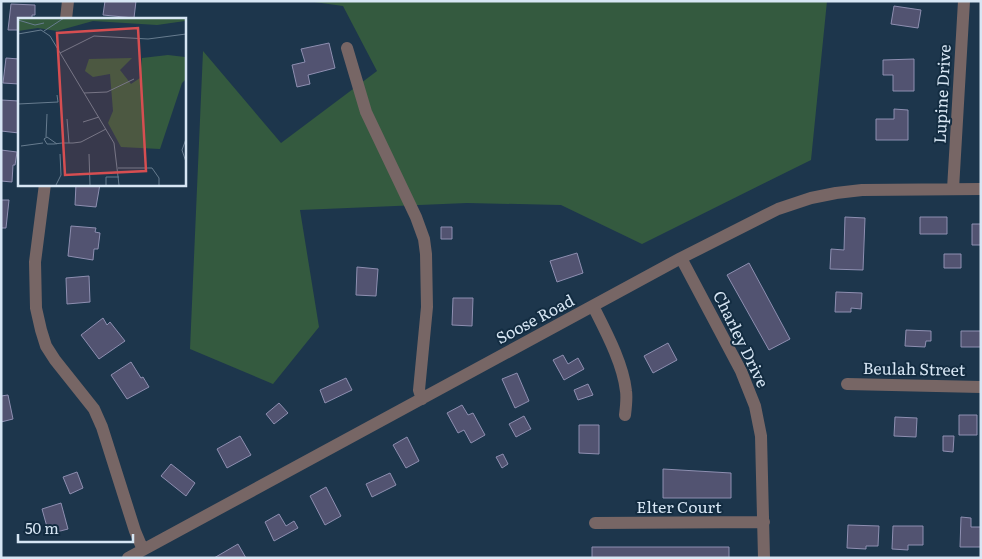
<svg xmlns="http://www.w3.org/2000/svg" width="982" height="559" font-family="Literata,serif">
<rect width="100%" height="100%" fill="#1d364c"/>
<!-- green -->
<path fill="#345a3f" d="M307,1H827L811,160L642,244L561,205L467,203L300,210L319,327L273,384L190,349L203,51L281,143L377,71L343,6Z"/>
<!-- building -->
<path fill="#525371" stroke="#8e8fb1" d="M105,1H136L134,18L103,15Z
M11,4L35,5V15H32V19H19V30H8Z
M894,6L921,10L918,28L891,24Z
M329,43L335,68L308,75L310,84L297,87L292,65L305,62L301,49Z
M6,58L19,59V84L3,83Z
M914,59V91H893V75H883V60Z
M1,100L19,101V133L1,131Z
M894,109L908,110V140H876V119H894Z
M1,150L17,152L15,165H13L12,182L1,181Z
M76,184H100L96,207L75,205Z
M1,200H9L6,228H1Z
M845,217L865,218L863,270L830,269L831,249L844,250Z
M920,217H947V234H920Z
M972,224H981V245H972Z
M71,226L96,228L95,232L100,233L98,249H94L93,260L68,256Z
M441,227H452V239H441Z
M577,253L583,273L557,282L550,261Z
M944,254H961V268H944Z
M749,263L790,339L769,350L727,275Z
M357,267L378,269L376,296L356,295Z
M89,276L90,302L67,304L66,278Z
M836,292L862,293L861,309L851,308V312H835Z
M453,298H473L472,326L452,325Z
M103,318L107,325L110,322L125,341L99,359L81,335Z
M906,330L931,331V341H926L925,347L905,346Z
M961,331H981V347H961Z
M668,343L677,360L653,373L644,356Z
M563,355L568,364L578,358L584,369L564,380L553,360Z
M131,362L141,378L143,377L149,387L127,399L111,375Z
M517,373L529,401L515,408L502,379Z
M346,378L352,390L325,403L320,390Z
M588,384L593,395L578,400L574,390Z
M8,395L13,419L1,422V396Z
M279,403L288,413L274,424L266,414Z
M462,405L468,415L473,413L485,435L471,443L464,430L458,433L447,413Z
M959,415H977V435H959Z
M524,416L531,429L516,437L509,424Z
M895,417L917,418L916,437L894,436Z
M579,425H599V454L579,453Z
M240,436L251,455L227,468L217,449Z
M943,436H954L953,452L943,451Z
M407,437L419,461L406,468L393,445Z
M503,454L508,464L502,468L496,457Z
M171,464L195,483L186,496L161,476Z
M663,469L731,473V498H663Z
M77,472L83,488L70,494L63,477Z
M390,473L396,485L372,497L366,484Z
M326,487L341,516L325,525L310,496Z
M61,503L68,529L49,534L42,509Z
M279,514L286,526L294,521L298,528L274,541L265,522Z
M961,517L971,518V527H981V547H960Z
M848,525L879,526L878,546H866V549L847,548Z
M893,526H923V545H908V550L892,549Z
M238,544L246,558H214Z
M592,547H729V558H592Z"/>
<g fill="none" stroke-linecap="round" stroke-linejoin="round">
<!-- minor -->
<path stroke="#776665" stroke-width="12" d="M66,19L68,1
M347,48L366,112L416,217L424,239L426,254L427,307L419,390L422,399
M45,184L35,262L36,308L41,330L46,346L55,360L94,409L102,427L135,531L143,550
M953,189L964,1
M681,258L741,371L755,406L761,436L764,558
M593,306C605,330 623,363 626,391C627,398 626,407 625,415
M847,384L981,387
M595,523L764,522
M128,558L681,258L778,209L811,198L836,193L862,190L981,189"/>
</g>
<g text-anchor="middle" stroke-width="4" stroke-linejoin="round" paint-order="stroke">
<!-- street labels -->
<g font-size="16" fill="#d7e6f4" stroke="#132c41">
<text transform="translate(942 94) rotate(-87)" y="6">Lupine Drive</text>
<text transform="translate(535 319) rotate(-28)" y="6">Soose Road</text>
<text transform="translate(741 339) rotate(64)" y="6">Charley Drive</text>
<text transform="translate(914 369) rotate(1)" y="6">Beulah Street</text>
<text x="679" y="513">Elter Court</text>
</g>
</g>
<!-- overview -->
<g transform="translate(18 18)">
<rect width="168" height="168" fill="#1d364c"/>
<path d="M0,0H167V3L139,7L75,3L39,13L20,10L0,13ZM150,37L167,39V62L164,65L142,131L103,129L90,105L95,93L92,56L75,59L67,53L71,41L114,40L102,52L113,66L122,60L124,40Z" fill="#345a3f"/>
<path fill="none" stroke="#677c8f" stroke-width="1" d="M0,2L17,7L26,5M26,13L46,0M0,16L23,12L32,18L96,125L101,167M42,35L76,18L130,21L168,16M66,75L89,74L116,61M0,86L40,84L39,77M49,101L51,125M65,104L81,99M28,119L29,96M168,121L164,132L168,144M39,126L29,119L26,121L29,126H36L44,125H55L63,124L88,111M3,128L25,125M71,136L72,167M100,150H134L141,160V167M38,167L43,157L42,136M88,167V159H101"/>
<path fill="#d64e51" fill-opacity="0.15" stroke="#d64e51" stroke-width="2.5" d="M120,10L128,153L47,157L39,15Z"/>
<rect width="168" height="168" fill="none" stroke="#d7e6f4" stroke-width="2.5"/>
</g>
<!-- border -->
<rect width="982" height="559" fill="none" stroke="#d7e6f4" stroke-width="5"/>
<!-- scale -->
<path d="M18 534v8h115v-8" fill="none" stroke="#d7e6f4" stroke-width="2.5"/>
<text x="25" y="534" font-size="15" fill="#d7e6f4" stroke="#132c41" stroke-width="4" paint-order="stroke">50 m</text>
</svg>
